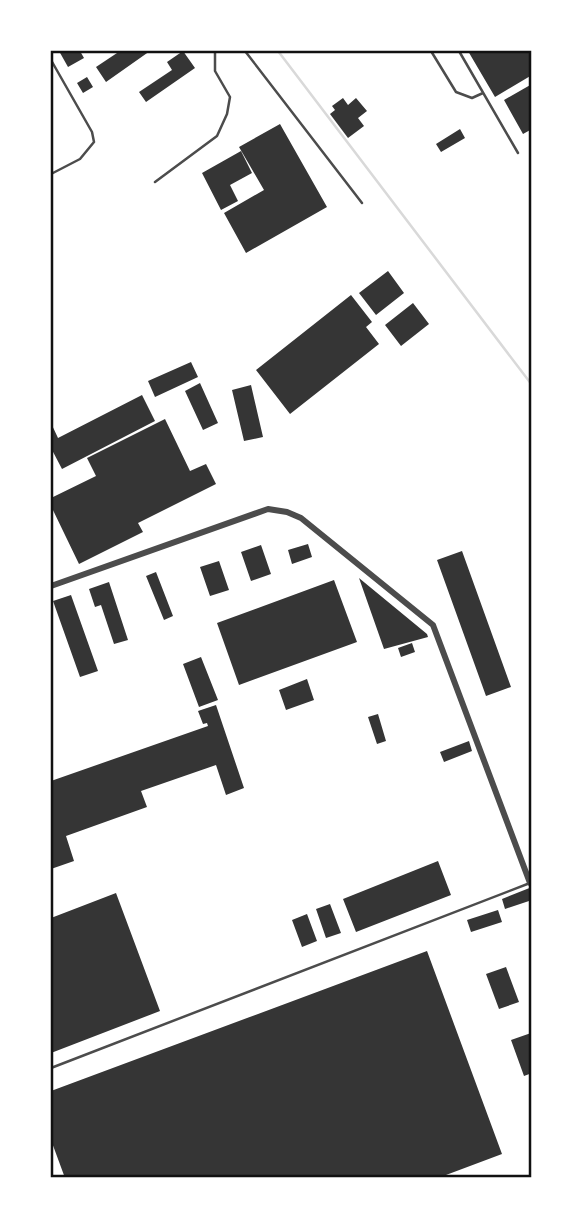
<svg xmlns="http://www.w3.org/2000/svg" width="583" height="1229" font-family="Commissioner,sans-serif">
<rect width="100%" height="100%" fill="#fff"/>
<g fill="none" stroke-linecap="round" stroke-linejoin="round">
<!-- stream -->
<path stroke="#d9d9d9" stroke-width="2.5" d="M278,51L532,385"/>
</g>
<!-- building -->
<path fill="#353535" d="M59,51H80L84,58L68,67Z
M120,51H150L106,82L96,67Z
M183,51L195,68L146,102L139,92L172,70L167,62Z
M468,51H532V75L495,97Z
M87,77L93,87L83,93L77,83Z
M532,84V129L523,134L504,100Z
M343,98L348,105L356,98L367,111L358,118L364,126L348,138L330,114L335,110L332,106Z
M280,124L327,207L246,253L224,213L264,190L239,147Z
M460,129L465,138L441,152L436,144Z
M241,151L252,173L230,185L238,201L221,210L202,173Z
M388,271L404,293L376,315L359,293Z
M351,295L372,322L366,327L379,344L290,414L256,370Z
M413,303L429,324L401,346L385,325Z
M191,362L198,377L155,397L148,381Z
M200,383L218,423L203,430L185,391Z
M251,385L263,437L244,441L232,390Z
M142,395L155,421L62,469L51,448V423L58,438Z
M165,419L190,471L206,464L216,484L138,523L143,532L79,564L51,506V498L96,476L87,458Z
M308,544L312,557L292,564L288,550Z
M261,545L271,574L251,581L241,552Z
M462,551L511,687L486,696L437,560Z
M219,561L229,590L210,596L200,567Z
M156,572L173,616L164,620L146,576Z
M359,578L427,634L428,637L384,649Z
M334,580L357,642L239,685L217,623Z
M109,582L128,640L114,644L101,605L95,607L89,589Z
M71,595L98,671L80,677L53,601Z
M412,643L415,652L401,657L398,648Z
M201,657L218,700L199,707L183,664Z
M307,679L314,700L286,710L279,690Z
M216,705L244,788L226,795L216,765L141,791L147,807L66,836L74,861L51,869V781L208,726L207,723L203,724L198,711Z
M378,714L386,741L377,744L368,717Z
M469,741L472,751L444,762L440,752Z
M438,861L451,895L356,932L343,899Z
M532,887V900L505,909L502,899Z
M116,893L160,1011L51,1053V918Z
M330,904L341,933L326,938L316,909Z
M498,910L502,922L471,932L467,920Z
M307,914L317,941L302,947L292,920Z
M427,951L502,1154L438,1178H65L51,1140V1091Z
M506,967L519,1002L499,1009L486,974Z
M531,1033L532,1073L524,1076L511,1040Z"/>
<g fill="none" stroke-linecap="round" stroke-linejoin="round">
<!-- service -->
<path stroke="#4c4c4c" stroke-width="2.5" d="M245,51L362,203
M431,51L456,92L472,98L483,93
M459,51L518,153
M51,60L92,132L94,142L80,159L51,174
M155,182L217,136L227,114L230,97L215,71V51
M51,1068L530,883"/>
<!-- minor -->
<path stroke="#4c4c4c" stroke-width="6" d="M51,586L268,509L287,512L301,518L433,625L530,883"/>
</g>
<!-- border -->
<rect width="583" height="1229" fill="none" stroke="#ffffff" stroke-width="105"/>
<rect x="52" y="52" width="478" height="1124" fill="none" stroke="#111" stroke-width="2.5"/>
</svg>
